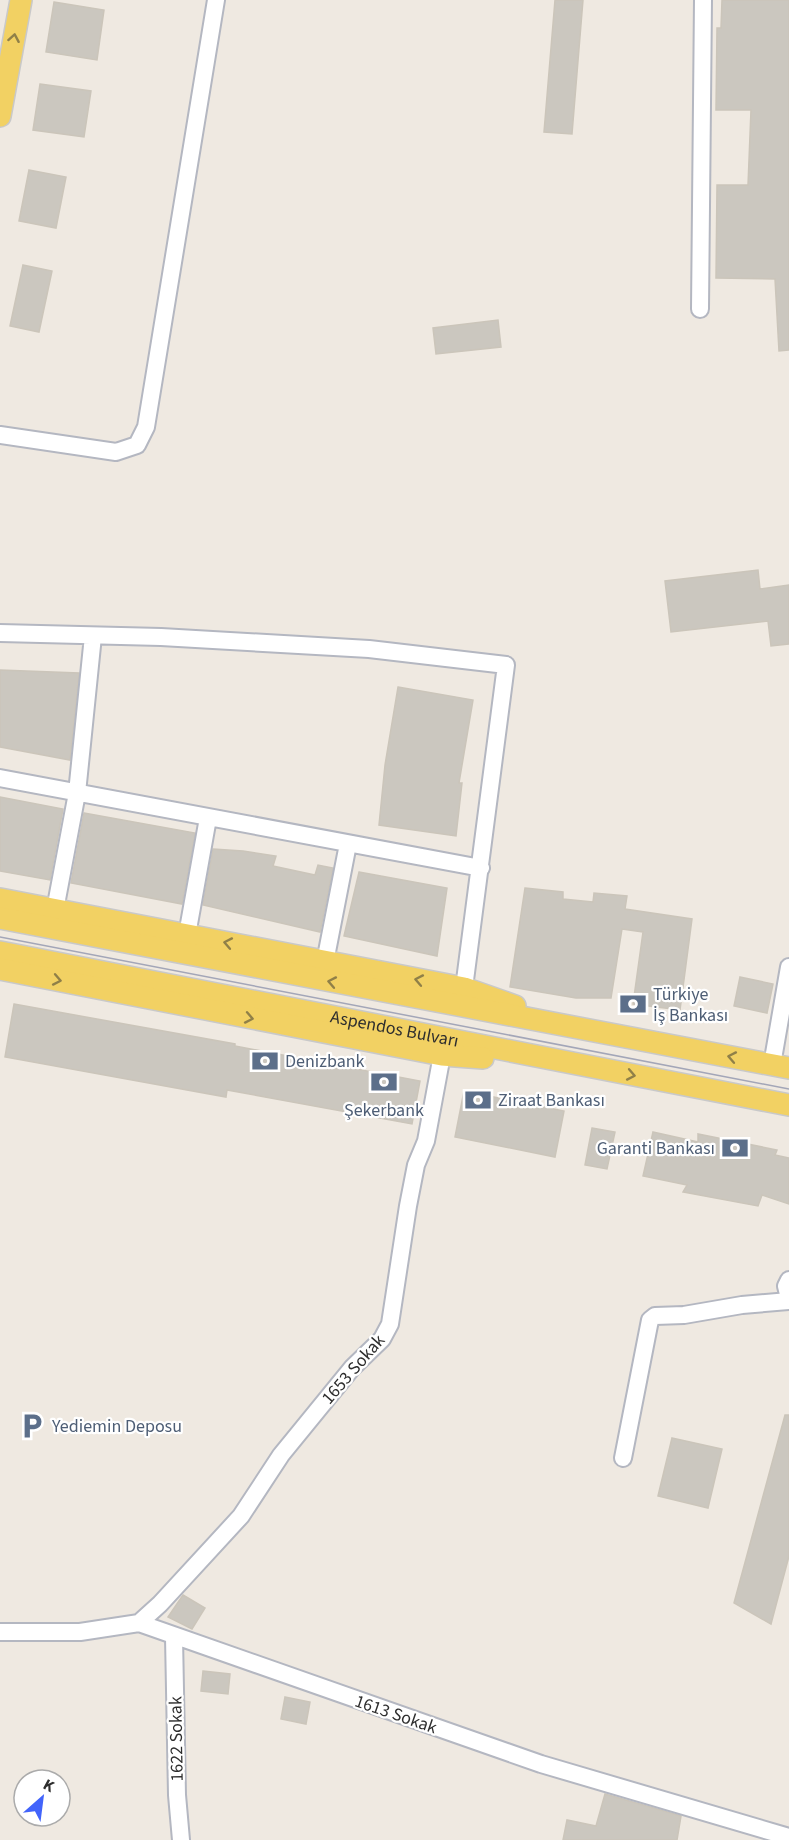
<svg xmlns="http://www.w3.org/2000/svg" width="789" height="1840" font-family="'Source Sans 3',sans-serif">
<rect width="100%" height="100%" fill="#efe9e1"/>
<!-- building -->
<path fill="#cbc7bf" stroke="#cbc5ba" stroke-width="1.5" d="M555,0H583L572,134L544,132Z
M722,0H789V350L779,351L775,279L716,278L717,185H748L751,110H716L717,28H721Z
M54,2L104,10L97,60L46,52Z
M40,84L91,91L84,137L33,130Z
M29,170L66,177L56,228L19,221Z
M23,265L52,271L39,332L10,326Z
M498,320L501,347L436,354L433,328Z
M758,570L760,589L789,585V644L771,646L768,621L671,632L665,581Z
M0,670L79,673L70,760L0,747Z
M398,687L473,700L459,783H462L456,836L379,825L385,765Z
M0,797L63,809L50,880L0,871Z
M84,813L195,833L182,904L71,883Z
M213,849L243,851L276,856L273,866L315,875L318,865L333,868L320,932L203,905Z
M359,872L447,888L437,956L344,936Z
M525,888L563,892V899L593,902L594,893L627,896L625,909L692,919L680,1010L633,1004L643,932L622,929L611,998H576L510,987Z
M740,977L773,984L767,1013L734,1006Z
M14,1004L235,1044V1046L420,1081L412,1124L227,1090L226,1097L5,1057Z
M464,1091L564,1111L555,1157L455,1137Z
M592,1128L615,1132L607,1169L585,1165Z
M653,1132L698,1142V1134L777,1150L775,1155L789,1158V1204L762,1195L758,1206L683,1192L687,1185L643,1176Z
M785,1415H789V1556L771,1624L734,1603Z
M672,1438L722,1449L708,1508L658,1496Z
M183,1595L205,1608L192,1629L168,1617Z
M203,1671L230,1674L228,1694L201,1691Z
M285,1697L310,1702L306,1724L281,1719Z
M605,1794L681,1816L677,1840H563L567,1820L596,1826Z"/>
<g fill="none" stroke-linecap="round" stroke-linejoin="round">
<defs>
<path id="minor" d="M700,309L703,0
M0,435L116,452L137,445L146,427L216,0
M0,633L161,637L369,649L506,665L464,988
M0,778L481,868
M55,910L77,793L93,636
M187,935L208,818
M325,962L348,844
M772,1065L789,967
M789,1280L786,1286L789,1298
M623,1458L650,1320L655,1316L684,1315L742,1305L789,1301
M139,1623L160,1604L241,1516L281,1455L352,1368L382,1339L390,1324L408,1206L416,1165L426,1141L442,1055
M0,1632H80L139,1623L541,1764L789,1837
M174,1637L177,1795L181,1840"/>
<g id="major">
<path d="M0,116L21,0"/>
<path d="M0,899L464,988L515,1006"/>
<path d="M0,918L789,1068"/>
<path id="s1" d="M0,952L789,1105"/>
<path d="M0,969L442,1055L483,1058"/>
</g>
</defs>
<!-- minor casing -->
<use href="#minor" stroke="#b4b7c1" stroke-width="20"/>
<!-- major casing -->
<use href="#major" stroke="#c9c9c9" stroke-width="24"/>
<!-- minor -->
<use href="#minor" stroke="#fff" stroke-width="16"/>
<!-- major -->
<use href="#major" stroke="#f2d163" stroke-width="21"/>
<!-- tram -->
<path stroke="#a3a6b8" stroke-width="1.5" d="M0,937L789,1089"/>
</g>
<!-- one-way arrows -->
<defs><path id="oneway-chevron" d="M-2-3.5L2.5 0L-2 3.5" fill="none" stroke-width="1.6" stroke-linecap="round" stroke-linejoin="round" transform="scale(1.5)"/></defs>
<g stroke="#908048">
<use href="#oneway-chevron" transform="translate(14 38) rotate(-80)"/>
<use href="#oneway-chevron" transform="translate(228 943) rotate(-169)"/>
<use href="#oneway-chevron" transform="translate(57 980) rotate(11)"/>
<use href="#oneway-chevron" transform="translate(419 980) rotate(-169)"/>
<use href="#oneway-chevron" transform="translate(332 982) rotate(-169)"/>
<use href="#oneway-chevron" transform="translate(249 1018) rotate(11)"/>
<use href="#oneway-chevron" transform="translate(732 1057) rotate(-169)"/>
<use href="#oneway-chevron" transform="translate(631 1075) rotate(11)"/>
</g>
<!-- icons -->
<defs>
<symbol id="bank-bare" viewBox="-9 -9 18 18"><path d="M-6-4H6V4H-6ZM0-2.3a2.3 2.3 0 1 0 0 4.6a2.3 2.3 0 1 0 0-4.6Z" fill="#5c6f8a" stroke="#fff" stroke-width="2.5" paint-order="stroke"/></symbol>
<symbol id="parking-bare" viewBox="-9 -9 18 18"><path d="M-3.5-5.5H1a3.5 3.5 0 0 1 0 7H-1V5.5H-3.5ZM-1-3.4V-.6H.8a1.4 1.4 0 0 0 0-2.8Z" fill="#5c6f8a" stroke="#fff" stroke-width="2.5" paint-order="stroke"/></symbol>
</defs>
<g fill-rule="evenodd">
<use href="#bank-bare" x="614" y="985" width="38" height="38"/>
<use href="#bank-bare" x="246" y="1042" width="38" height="38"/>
<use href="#bank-bare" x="365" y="1063" width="38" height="38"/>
<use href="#bank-bare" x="459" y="1081" width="38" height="38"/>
<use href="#bank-bare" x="716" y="1129" width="38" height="38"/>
<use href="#parking-bare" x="13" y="1407" width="38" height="38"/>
</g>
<g text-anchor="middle" stroke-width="4.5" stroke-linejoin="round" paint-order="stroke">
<!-- service labels -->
<g font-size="18" fill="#4e5e75" stroke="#fff" text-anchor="start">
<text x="653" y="1000">Türkiye<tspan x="653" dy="21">İş Bankası</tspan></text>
<text x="285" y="1067">Denizbank</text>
<text x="498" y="1106">Ziraat Bankası</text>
<text x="384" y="1116" text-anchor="middle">Şekerbank</text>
<text x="715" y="1154" text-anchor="end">Garanti Bankası</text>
<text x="52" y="1432">Yediemin Deposu</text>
</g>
<!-- street labels -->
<g font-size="18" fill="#2e2e2e" stroke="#fff">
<text dy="6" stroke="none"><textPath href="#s1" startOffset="402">Aspendos Bulvarı</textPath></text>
<text transform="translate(353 1369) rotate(-49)" y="6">1653 Sokak</text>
<text transform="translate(396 1714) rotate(19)" y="6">1613 Sokak</text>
<text transform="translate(176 1739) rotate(-91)" y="6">1622 Sokak</text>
</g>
</g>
<!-- north arrow -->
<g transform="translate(42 1798) rotate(28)"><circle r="28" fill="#ffffff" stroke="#ababab" stroke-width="1.5"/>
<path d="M0-4.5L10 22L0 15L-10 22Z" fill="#4264fb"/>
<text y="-9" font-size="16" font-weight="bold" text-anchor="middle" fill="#2e2e2e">K</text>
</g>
</svg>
